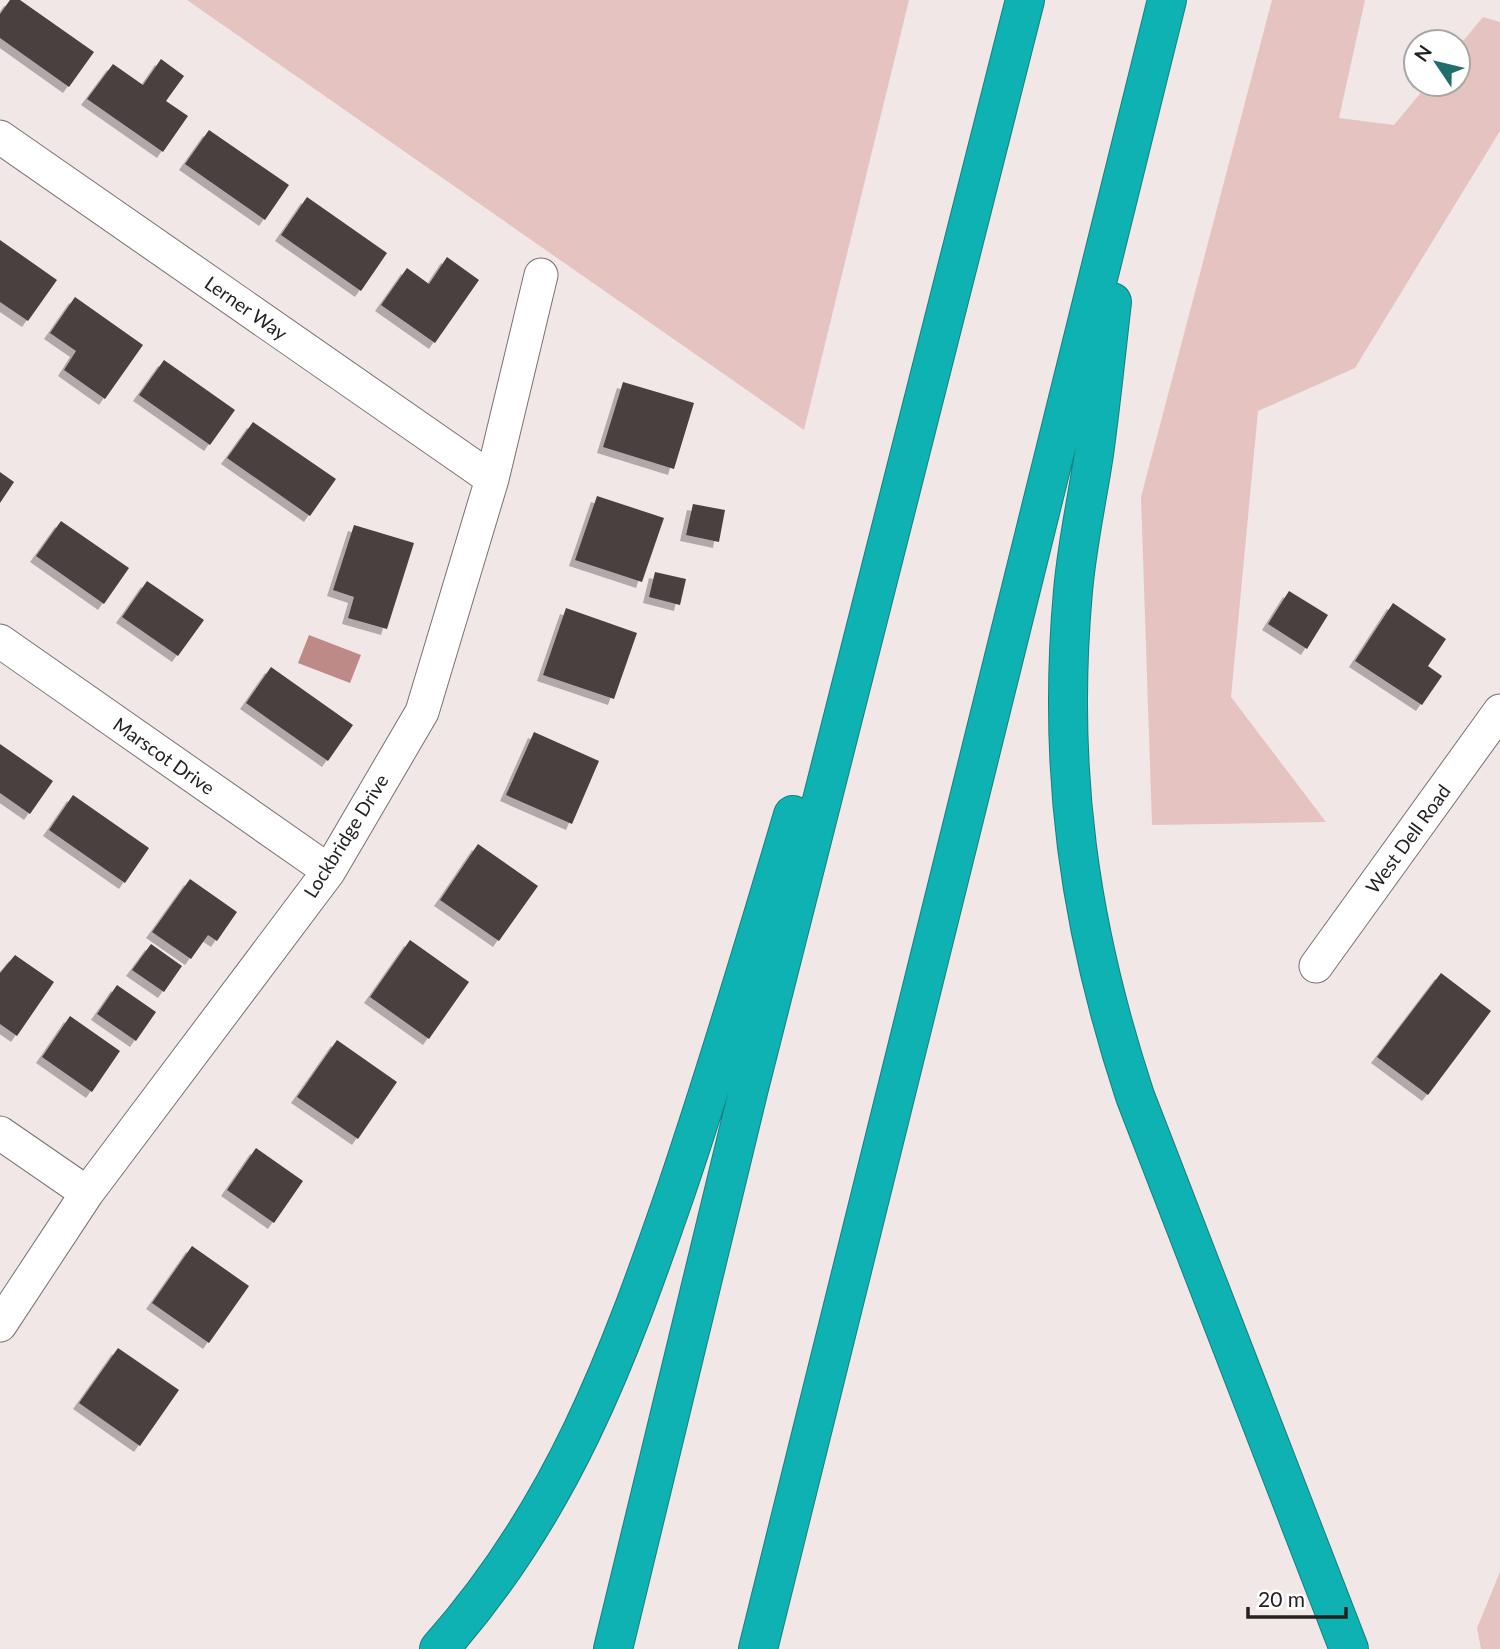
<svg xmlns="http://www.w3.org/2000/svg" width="1500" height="1649" font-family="Lato,sans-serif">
<defs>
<filter id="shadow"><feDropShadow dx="-6" dy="6" stdDeviation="0" flood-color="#0004"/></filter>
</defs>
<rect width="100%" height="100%" fill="#f1e7e7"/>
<!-- green -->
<path fill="#e5c3c0" d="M187,0H909L804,430Z
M1272,0H1365L1339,118L1394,125L1428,84H1458V47L1483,17L1500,22V131L1355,368L1258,411L1231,697L1326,822L1152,825L1141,497Z
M1500,1572V1649H1481L1477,1628Z"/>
<!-- water -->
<path fill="#be8a87" d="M309,635L361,655L350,683L298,663Z"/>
<!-- building -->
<path fill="#484140" filter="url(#shadow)" d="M10,0H20L94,52L69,87L0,38V14Z
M161,59L184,76L166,101L188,116L163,152L87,99L113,64L143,85Z
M209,130L289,185L265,220L185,164Z
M307,197L387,253L361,291L281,235Z
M0,240L57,280L28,321L0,302Z
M447,257L479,280L435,343L381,305L407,268L429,284Z
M75,297L143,345L105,399L64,370L76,351L50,333Z
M164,360L235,410L210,445L139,395Z
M623,382L694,403L674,469L603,447Z
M253,422L336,479L310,516L227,458Z
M0,472L14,482L0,503Z
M597,496L664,518L642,582L575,560Z
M693,504L725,510L719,542L686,535Z
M61,521L129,568L104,604L36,556Z
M354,525L414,543L387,629L348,618L354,597L333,590Z
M655,572L686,579L680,605L649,597Z
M147,581L204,620L178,656L122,617Z
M1289,591L1328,615L1307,649L1268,624Z
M1393,603L1446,639L1428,666L1442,676L1422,705L1355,661Z
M566,608L637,633L614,699L543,675Z
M271,667L353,725L328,761L246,703Z
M534,732L599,761L572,824L506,795Z
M0,744L53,781L30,814L0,793Z
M73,795L149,848L125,883L49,830Z
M478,844L538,886L499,941L440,900Z
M190,879L237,912L217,941L208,935L191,959L152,932Z
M410,940L469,982L429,1039L370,997Z
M151,944L182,966L164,992L132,970Z
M15,955L54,982L17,1036L0,1024V973Z
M1441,973L1491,1011L1428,1095L1377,1057Z
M117,985L156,1012L136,1041L97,1014Z
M70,1016L120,1051L92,1092L42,1057Z
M337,1040L397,1082L358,1139L297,1097Z
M256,1148L303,1181L274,1223L227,1190Z
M192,1246L249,1286L209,1343L152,1303Z
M118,1348L179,1390L140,1446L79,1403Z"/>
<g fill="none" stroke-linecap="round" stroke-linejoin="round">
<defs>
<path id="street" d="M0,137L492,479
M0,641L329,871
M1316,966L1500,711
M0,1133L87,1193
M0,1325L87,1193L329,871L422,712L492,479L541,275"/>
<path id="highway" d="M1112,302C1106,353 1101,404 1094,454C1087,500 1077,545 1073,591C1057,770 1079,926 1135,1096L1349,1649
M439,1649C562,1511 618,1359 677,1188C719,1064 756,940 793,815
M613,1649L748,1092L1025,0
M758,1649L1167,0"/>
</defs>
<!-- street casing -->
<use href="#street" stroke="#797170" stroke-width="35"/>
<!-- highway casing -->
<use href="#highway" stroke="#177f7f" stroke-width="40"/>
<!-- street -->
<use href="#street" stroke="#fff" stroke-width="33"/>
<!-- highway -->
<use href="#highway" stroke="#0fb2b2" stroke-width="38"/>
</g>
<g text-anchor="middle" stroke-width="7" stroke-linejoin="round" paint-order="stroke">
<!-- street labels -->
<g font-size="19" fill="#252121" stroke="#fff">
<text transform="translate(246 308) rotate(35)" y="7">Lerner Way</text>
<text transform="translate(164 756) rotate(35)" y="7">Marscot Drive</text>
<text transform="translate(346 836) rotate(-58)" y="7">Lockbridge Drive</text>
<text transform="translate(1408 839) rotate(-54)" y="7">West Dell Road</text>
</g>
</g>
<!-- north arrow -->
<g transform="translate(1437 63) rotate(305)"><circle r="33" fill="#ffffff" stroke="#a8a6a6" stroke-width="2"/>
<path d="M0-5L12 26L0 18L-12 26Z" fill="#226d6d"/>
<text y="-10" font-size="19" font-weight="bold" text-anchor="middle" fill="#252121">N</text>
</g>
<!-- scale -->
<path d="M1248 1607v10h98v-10" fill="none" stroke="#252121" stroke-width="3.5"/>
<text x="1258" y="1607" font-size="21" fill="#252121" stroke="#ffffff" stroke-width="5" paint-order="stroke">20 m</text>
</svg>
